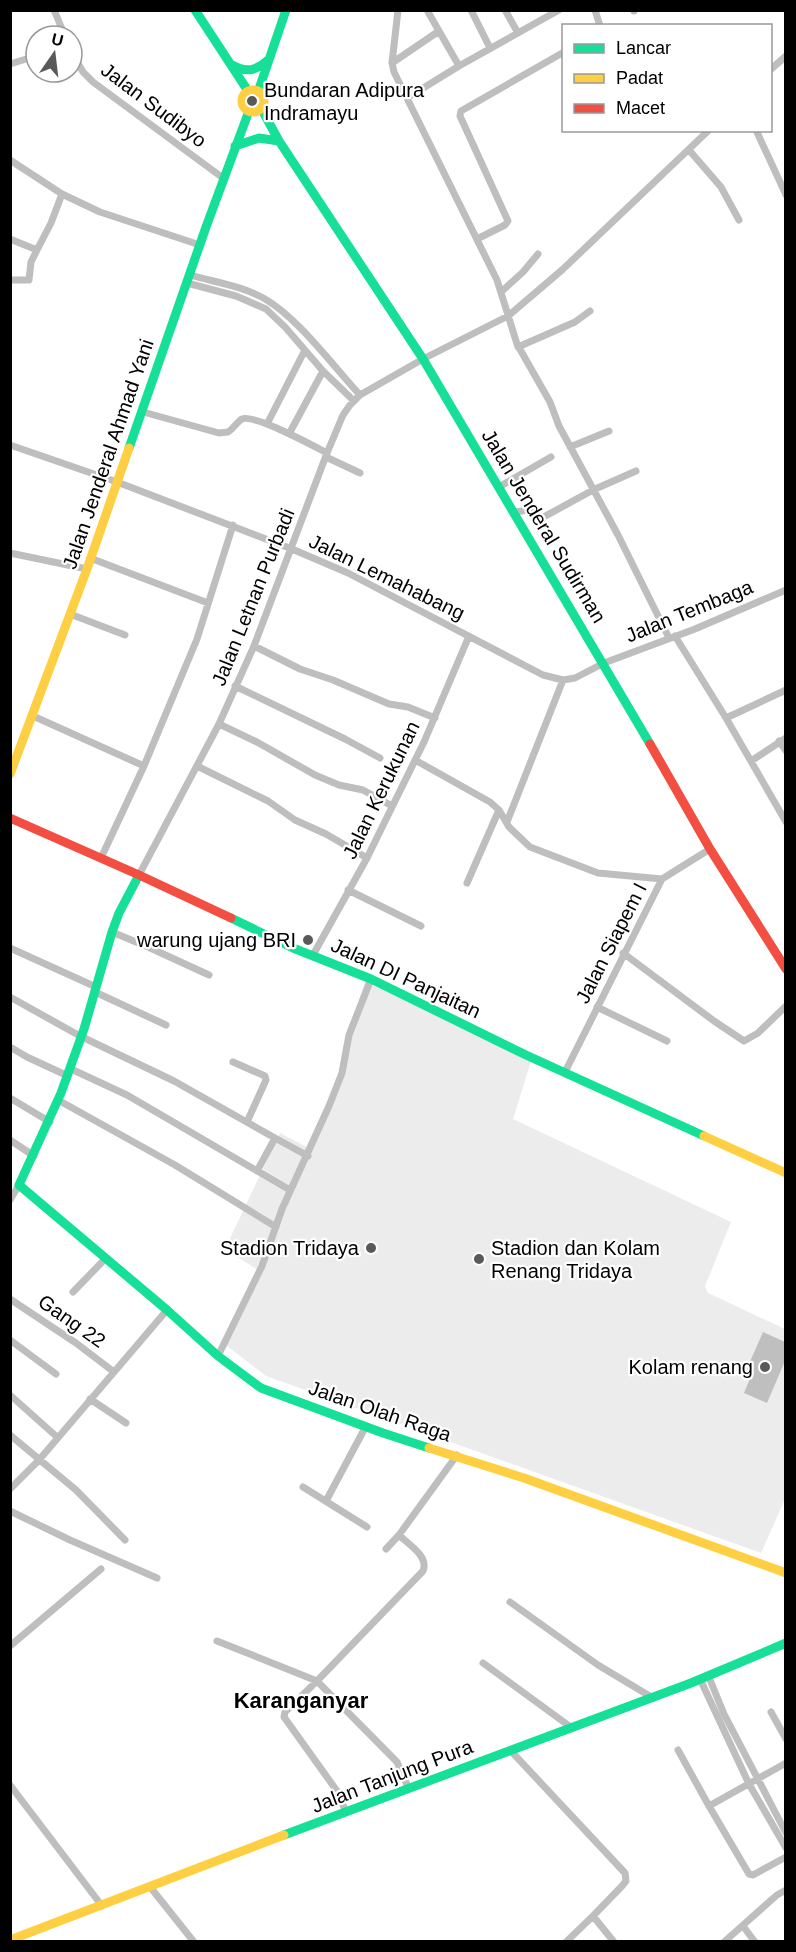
<svg xmlns="http://www.w3.org/2000/svg" width="796" height="1952" font-family="Helvetica,sans-serif">
<rect width="100%" height="100%" fill="#fff"/>
<!-- green -->
<path fill="#ececec" d="M365,982L532,1058L513,1119L731,1222L705,1286L708,1293L785,1329V1499L761,1553L266,1376L223,1343L258,1270L225,1249L280,1133L309,1148L337,1084L344,1044Z"/>
<!-- water -->
<path fill="#bfbfbf" d="M763,1332L785,1342V1361L767,1403L744,1393L751,1376L745,1373Z"/>
<g fill="none" stroke-linecap="round" stroke-linejoin="round">
<!-- street -->
<path stroke="#bebebe" stroke-width="7" d="M54,10L65,36
M398,10L392,63L394,72L497,280L517,344L550,402L559,426L618,535L669,638
M427,10L459,66
M471,10L490,48
M505,10L518,33
M595,10L600,26
M634,10V11
M72,53L83,72L93,82L223,178
M392,63L439,31
M10,64L36,56
M770,70L786,56
M407,98L459,66L559,10
M756,130L786,195
M689,150L721,187L739,220
M10,160L62,194L100,212L200,245
M10,239L37,250L31,262L29,280H10
M477,239L505,225L508,221L460,116L461,111L564,52
M37,250L51,223L62,194
M190,275C214,282 243,286 265,299C298,318 333,366 360,395
M187,283L236,296L266,309L285,327L323,371L354,401
M501,292L523,272L538,254
M518,347L575,322L590,311
M143,412L219,433L228,432C233,429 237,422 242,419C254,414 314,446 327,453
M267,424L305,350
M289,434L323,371
M10,445L117,482L292,549L348,573L543,675L563,680L575,678L604,663L695,629L786,590
M570,447L609,431
M326,457L360,473
M499,487L551,457
M515,512L529,510L540,519L593,490L636,471
M10,553L87,569
M90,558L208,603
M70,614L125,635
M675,636L726,718L786,822
M254,646L300,669L333,680L389,704L408,707L435,718
M235,686L345,739L380,758
M33,716L144,766
M726,718L786,690
M219,724L257,742L315,775L339,785L363,790L392,806
M779,741L786,751
M415,760L490,802L499,810L509,827L530,847L598,873L662,879
M751,761L786,738
M197,766L268,801L295,820L326,834L367,858
M507,822L563,680
M101,858L144,766L197,639L233,525
M139,875L219,724L254,646L327,453L343,415L350,405L360,395L423,359L508,316L562,270L709,130
M467,883L499,810
M348,890L421,926
M112,932L148,947L209,975
M10,948L96,987
M623,953L714,1021L744,1041L758,1033L786,1006
M313,955L367,858L424,742L469,636
M95,992L166,1025
M10,997L80,1036L174,1081L275,1138L257,1171
M597,1007L667,1041
M10,1047L27,1057L68,1076
M233,1062L265,1076L266,1080L247,1122
M71,1069L127,1095L290,1190
M565,1072L662,879L710,849
M10,1098L50,1122
M58,1100L175,1165L276,1227
M275,1138L308,1156
M10,1140L34,1156
M10,1200L19,1185
M73,1292L105,1259
M10,1299L76,1343L114,1372
M10,1340L56,1374
M218,1356L262,1266L282,1209L329,1106L342,1073L349,1035L371,979
M10,1395L57,1437
M90,1399L126,1423
M10,1435L76,1490L125,1540
M303,1487L367,1527
M10,1489L39,1460L167,1310
M326,1501L366,1426
M10,1511L70,1540L157,1578
M386,1549L399,1535L457,1455
M510,1602L598,1665L653,1698
M217,1641L317,1681L423,1571C429,1556 409,1545 399,1535
M10,1646L101,1569
M483,1663L572,1728
M708,1675L724,1714L786,1833
M700,1679L749,1784L786,1848
M771,1712L786,1739
M510,1750L625,1873L626,1881L622,1886L593,1916
M678,1750L709,1806L749,1874L753,1875L786,1857
M10,1785L102,1906
M709,1806L786,1763
M346,1812L337,1791L284,1717L285,1712L317,1681L397,1762L408,1787
M151,1888L194,1942
M743,1926L755,1942
M566,1942L593,1916L614,1942
M724,1942L777,1895L786,1890"/>
<!-- fast -->
<path stroke="#16e098" stroke-width="9" d="M195,10L248,91
M232,65C246,73 256,71 268,60
M258,92L286,10
M261,108L279,141L423,359L650,744
M235,146L259,138L279,141
M129,448L206,227L249,111
M139,875L119,913L112,932L84,1029L61,1093L19,1185L167,1310L218,1356L261,1388L383,1433L429,1448
M231,918L293,948L371,979L526,1055L704,1136
M284,1835L691,1683L786,1643"/>
<!-- slow -->
<path stroke="#ffcf43" stroke-width="9" d="M242 101a11 11 0 1 1 22 0a11 11 0 1 1-22 0Z
M10,774L87,569L129,448
M704,1136L786,1173
M429,1448L524,1478L786,1573
M10,1940L284,1835"/>
<!-- jam -->
<path stroke="#f24e42" stroke-width="9" d="M650,744L710,849L786,969
M10,818L139,875L231,918"/>
</g>
<!-- markers -->
<g fill="#595959" stroke="#fff" stroke-width="2">
<circle cx="252" cy="101" r="6"/>
<circle cx="308" cy="940" r="6"/>
<circle cx="371" cy="1248" r="6"/>
<circle cx="479" cy="1259" r="6"/>
<circle cx="765" cy="1367" r="6"/>
</g>
<g text-anchor="middle" stroke-width="4.5" stroke-linejoin="round" paint-order="stroke">
<!-- poi labels -->
<g font-size="20" fill="#000" stroke="#fff" text-anchor="end">
<text x="264" y="97" text-anchor="start">Bundaran Adipura<tspan x="264" dy="23">Indramayu</tspan></text>
<text x="296" y="947">warung ujang BRI</text>
<text x="359" y="1255">Stadion Tridaya</text>
<text x="491" y="1255" text-anchor="start">Stadion dan Kolam<tspan x="491" dy="23">Renang Tridaya</tspan></text>
<text x="753" y="1374">Kolam renang</text>
</g>
<!-- street labels -->
<g font-size="20" fill="#000" stroke="#fff">
<text transform="translate(154 105) rotate(37)" y="7">Jalan Sudibyo</text>
<text transform="translate(108 454) rotate(-71)" y="7">Jalan Jenderal Ahmad Yani</text>
<text transform="translate(544 526) rotate(59)" y="7">Jalan Jenderal Sudirman</text>
<text transform="translate(387 577) rotate(26)" y="7">Jalan Lemahabang</text>
<text transform="translate(253 597) rotate(-68)" y="7">Jalan Letnan Purbadi</text>
<text transform="translate(689 611) rotate(-22)" y="7">Jalan Tembaga</text>
<text transform="translate(381 790) rotate(-64)" y="7">Jalan Kerukunan</text>
<text transform="translate(611 943) rotate(-63)" y="7">Jalan Siapem I</text>
<text transform="translate(406 978) rotate(25)" y="7">Jalan DI Panjaitan</text>
<text transform="translate(72 1321) rotate(35)" y="7">Gang 22</text>
<text transform="translate(380 1411) rotate(19)" y="7">Jalan Olah Raga</text>
<text transform="translate(392 1776) rotate(-21)" y="7">Jalan Tanjung Pura</text>
</g>
<!-- quarter labels -->
<g font-size="22" font-weight="bold" fill="#000" stroke="#fff">
<text x="301" y="1708">Karanganyar</text>
</g>
</g>
<!-- border -->
<rect width="796" height="1952" fill="none" stroke="#000000" stroke-width="24"/>
<!-- legend -->
<rect x="562" y="24" width="210" height="108" fill="#ffffff" stroke="#999999" stroke-width="1.5"/>
<rect x="574" y="44" width="30" height="9" fill="#16e098" stroke="#999999" stroke-width="1.5"/>
<text x="616" y="54" font-size="18" fill="#000000">Lancar</text>
<rect x="574" y="74" width="30" height="9" fill="#ffcf43" stroke="#999999" stroke-width="1.5"/>
<text x="616" y="84" font-size="18" fill="#000000">Padat</text>
<rect x="574" y="104" width="30" height="9" fill="#f24e42" stroke="#999999" stroke-width="1.5"/>
<text x="616" y="114" font-size="18" fill="#000000">Macet</text>
<!-- north arrow -->
<g transform="translate(54 54) rotate(14)"><circle r="28" fill="#ffffff" stroke="#999999" stroke-width="1.5"/>
<path d="M0-4.5L10 22L0 15L-10 22Z" fill="#595959"/>
<text y="-9" font-size="16" font-weight="bold" text-anchor="middle" fill="#000000">U</text>
</g>
</svg>
